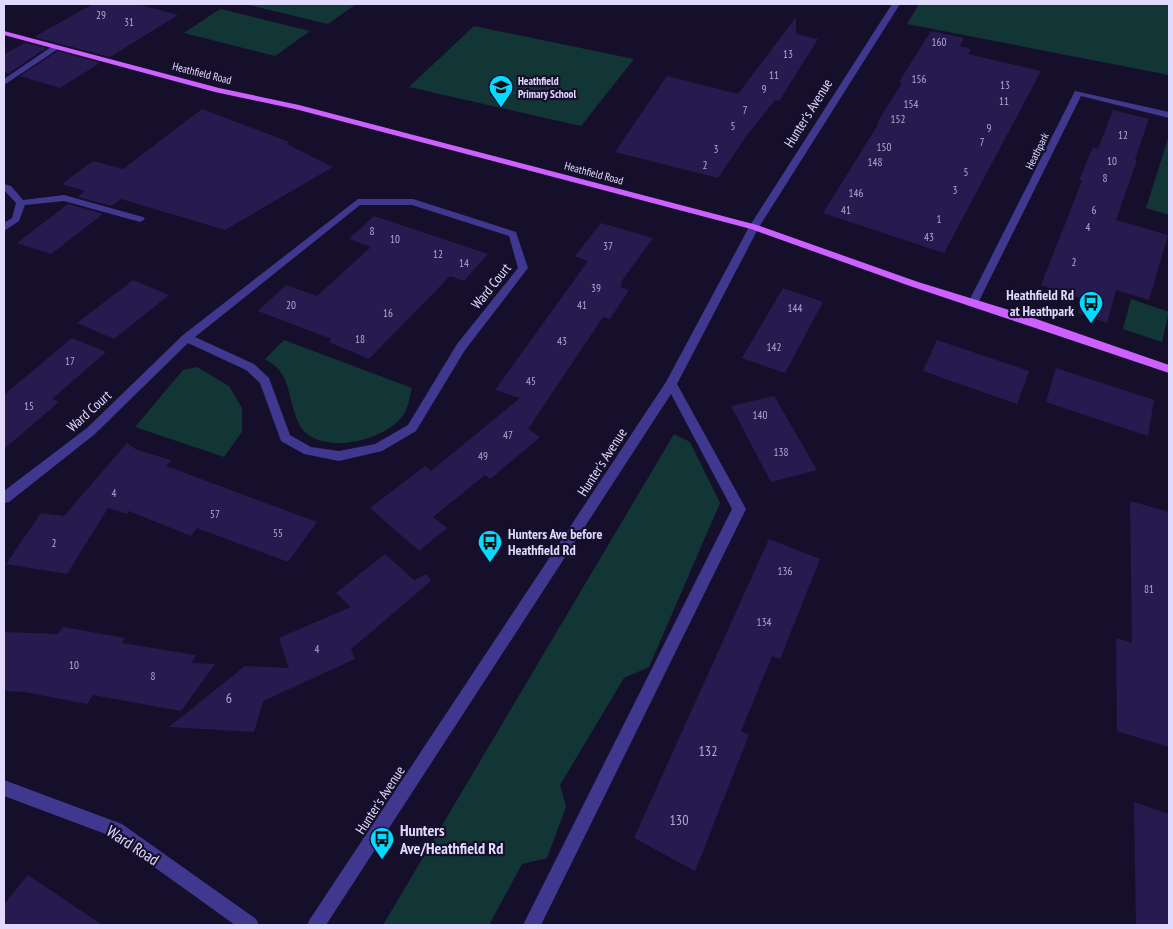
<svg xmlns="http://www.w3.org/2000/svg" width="1173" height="929" font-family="'PT Sans Narrow',sans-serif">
<rect width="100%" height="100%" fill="#160f2c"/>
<!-- green -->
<path fill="#123636" d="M245,4H356L328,24Z
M919,4H1169V75L907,24Z
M220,9H221L310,31L275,56L184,33Z
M474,26L634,59L581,126L409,87Z
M1168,139L1169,140V215L1146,208Z
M1131,299L1169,312L1162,342L1123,329Z
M284,340L412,388C410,396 408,407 404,414C387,440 327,455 304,431C291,417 291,384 280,371C276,366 270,362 265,359Z
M197,367L229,386L242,408V432L224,457L135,427L183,370Z
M674,434L690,442L720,503L649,667L624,678L560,785L566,807L547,858L522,864L489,925H383Z"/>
<!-- building -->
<path fill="#271a4e" d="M93,4H137L178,15L110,57L34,37Z
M796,17V34L818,39L779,101L775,100L747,135L718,178L615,152L667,76L738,94Z
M931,31L964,38L960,46L971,49L968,54L1041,71L944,253L823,213L879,123H877L902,83L899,82Z
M25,43L46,48L9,73L4,72V54Z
M58,51L100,63L60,88L20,76Z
M202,109L289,142L287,144L333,167L225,230L121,199L112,206L78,197L85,191L62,184L93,161L123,169Z
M1113,110L1149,119L1135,159L1137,160L1116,220L1168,235L1149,300L1116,290L1107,323L1078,313L1083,299L1041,285L1082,181L1079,180L1093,147L1098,149Z
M68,204L103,214L51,254L17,243Z
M374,216L488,254L464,281L450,276L369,359L329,342L332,339L258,311L286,285L317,296L371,247L349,239Z
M601,223L653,238L621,282L623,283L620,287L629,290L610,319L603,317L528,429L540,437L490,479L485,475L433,517L447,528L419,551L370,508L425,466L431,471L520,398L495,390L588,261L575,256Z
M133,280L169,295L114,339L77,323Z
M783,288L823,302L785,373L742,358Z
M72,338L106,352L52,399L59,402L4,449V395Z
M937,340L1029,371L1017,404L923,371Z
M1056,368L1154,400L1148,436L1046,402Z
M774,396L795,432L817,470L771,482L731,406Z
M127,443L137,450L171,460L166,466L317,522L288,562L197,528L191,536L129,511L127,514L108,508L67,574L6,564L41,513L64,516Z
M1130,501L1169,512V747L1117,731L1116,638L1132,643Z
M769,539L820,559L780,659L772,656L741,731L749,735L695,871L634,838Z
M385,554L414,580L427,574L431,581L351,649L355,659L263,701L254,732L169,727L245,666L289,668L279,638L351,607L336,593Z
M63,627L125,638L122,643L196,655L192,663L215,664L181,711L93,695L87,704L25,692L4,691V632L58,634Z
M1134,802L1169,814V925H1136Z
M28,875L102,925H4V904Z"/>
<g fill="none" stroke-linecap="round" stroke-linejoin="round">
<!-- minor -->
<path fill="#3f388e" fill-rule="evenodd" d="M892,4H900L759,227L677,384L746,509L541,925H523L732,509L671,394L326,925H307L310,919L666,382L749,227Z
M54,45L61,47L4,85V79Z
M1075,91L1169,112V118L1081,96L978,303L977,306H969L968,303Z
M4,184L11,186L23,200L64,195L143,217L145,219L140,222L64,201L25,205L19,221L4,231V223L12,218L16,203L4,190Z
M358,199H413L516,232L528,268L465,350L416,431L382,451L339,461L304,454L281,441L260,383L246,370L188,343L95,434L9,502L4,503V491L87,428L183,335ZM360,205H412L509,236L518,268L457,344L408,425L375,444L339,451L311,447L290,435L269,378L254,364L195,337Z
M4,780L122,824L256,919L259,925H235L111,836L4,796Z"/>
<!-- major -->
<path fill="#cc61ff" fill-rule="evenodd" d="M4,31L219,88L299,105L757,225L918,282L1019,313L1169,365V373L910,286L751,229L295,109L215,92L4,35Z"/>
</g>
<!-- icons -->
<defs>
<symbol id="school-pin" viewBox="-11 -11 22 30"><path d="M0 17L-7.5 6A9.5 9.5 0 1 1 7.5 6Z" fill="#06daff" stroke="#160f2c"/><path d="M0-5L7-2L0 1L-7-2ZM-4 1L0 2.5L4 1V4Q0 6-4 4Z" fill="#111"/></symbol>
<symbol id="bus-pin" viewBox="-11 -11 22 30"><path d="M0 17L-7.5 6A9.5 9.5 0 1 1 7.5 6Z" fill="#06daff" stroke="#160f2c"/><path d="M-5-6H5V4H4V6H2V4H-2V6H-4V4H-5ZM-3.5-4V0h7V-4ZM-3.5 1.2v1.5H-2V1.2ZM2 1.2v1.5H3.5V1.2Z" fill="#111"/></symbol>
</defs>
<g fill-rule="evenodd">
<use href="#school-pin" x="487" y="73" width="28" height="38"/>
<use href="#bus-pin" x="1077" y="289" width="28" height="38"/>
<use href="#bus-pin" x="476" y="528" width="28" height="38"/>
<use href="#bus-pin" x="368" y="825" width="28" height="38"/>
</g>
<g text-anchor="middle" stroke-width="4.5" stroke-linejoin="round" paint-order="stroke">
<!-- number labels -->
<g font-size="11" fill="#b2aad3">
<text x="101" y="19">29</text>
<text x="129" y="26">31</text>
<text x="939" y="46">160</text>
<text x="788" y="58">13</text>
<text x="774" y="79">11</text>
<text x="919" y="83">156</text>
<text x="1005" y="89">13</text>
<text x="764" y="93">9</text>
<text x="1004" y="105">11</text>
<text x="911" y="108">154</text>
<text x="745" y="114">7</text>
<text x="898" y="123">152</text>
<text x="733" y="130">5</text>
<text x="989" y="132">9</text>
<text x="1123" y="139">12</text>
<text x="982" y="146">7</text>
<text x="884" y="151">150</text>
<text x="716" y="153">3</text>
<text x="1112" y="165">10</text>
<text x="875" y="166">148</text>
<text x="705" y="169">2</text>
<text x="966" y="176">5</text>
<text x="1105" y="182">8</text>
<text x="955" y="194">3</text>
<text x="856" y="197">146</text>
<text x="846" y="214">41</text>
<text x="1094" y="214">6</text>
<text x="939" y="223">1</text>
<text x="1088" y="231">4</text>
<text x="372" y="235">8</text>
<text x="929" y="241">43</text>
<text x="395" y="243">10</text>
<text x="608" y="250">37</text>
<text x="438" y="258">12</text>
<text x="1074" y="266">2</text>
<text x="464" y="267">14</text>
<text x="596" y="292">39</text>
<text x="291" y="309">20</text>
<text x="582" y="309">41</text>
<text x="795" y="312">144</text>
<text x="388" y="317">16</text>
<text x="360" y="343">18</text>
<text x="562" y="345">43</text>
<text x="774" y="351">142</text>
<text x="70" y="365">17</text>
<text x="531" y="385">45</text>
<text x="29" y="410">15</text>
<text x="760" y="419">140</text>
<text x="508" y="439">47</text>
<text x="781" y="456">138</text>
<text x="483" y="460">49</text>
<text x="114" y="497">4</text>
<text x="215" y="518">57</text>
<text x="278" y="537">55</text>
<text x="54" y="547">2</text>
<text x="785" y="575">136</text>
<text x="1149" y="593">81</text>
<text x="764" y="626">134</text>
<text x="317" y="653">4</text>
<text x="74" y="669">10</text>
<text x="153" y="680">8</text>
</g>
<!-- far-street labels -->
<g font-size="11" fill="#e0daff" stroke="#160f2c">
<text transform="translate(202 73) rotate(14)" y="4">Heathfield Road</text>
<text transform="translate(1037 151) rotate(-64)" y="4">Heathpark</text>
<text transform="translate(594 173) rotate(15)" y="4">Heathfield Road</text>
</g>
<!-- far-poi labels -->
<g font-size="11" font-weight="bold" fill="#e0daff" stroke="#160f2c" text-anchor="start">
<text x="518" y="85">Heathfield<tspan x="518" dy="13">Primary School</tspan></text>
</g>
<!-- street labels -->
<g font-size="14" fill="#e0daff" stroke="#160f2c">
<text transform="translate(808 113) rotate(-58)" y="5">Hunter's Avenue</text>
<text transform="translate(491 286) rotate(-51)" y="5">Ward Court</text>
<text transform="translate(89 411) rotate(-42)" y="5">Ward Court</text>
<text transform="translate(602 462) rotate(-57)" y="5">Hunter's Avenue</text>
<text transform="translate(380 800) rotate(-57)" y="5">Hunter's Avenue</text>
</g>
<!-- poi labels -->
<g font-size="14" font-weight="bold" fill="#e0daff" stroke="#160f2c" text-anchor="end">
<text x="1074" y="300">Heathfield Rd<tspan x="1074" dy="16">at Heathpark</tspan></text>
<text x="508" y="539" text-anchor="start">Hunters Ave before<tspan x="508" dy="16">Heathfield Rd</tspan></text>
</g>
<!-- near-number labels -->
<g font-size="14" fill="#b2aad3">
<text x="229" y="703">6</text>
<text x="708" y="756">132</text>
<text x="679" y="825">130</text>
</g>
<!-- near-poi labels -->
<g font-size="16" font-weight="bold" fill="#e0daff" stroke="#160f2c" text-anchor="start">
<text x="400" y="836">Hunters<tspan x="400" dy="18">Ave/Heathfield Rd</tspan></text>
</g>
<!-- near-street labels -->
<g font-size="16" fill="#e0daff" stroke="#160f2c">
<text transform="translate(133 845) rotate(33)" y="6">Ward Road</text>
</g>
</g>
<!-- border -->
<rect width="1173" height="929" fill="none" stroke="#e0daff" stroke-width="10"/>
</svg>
